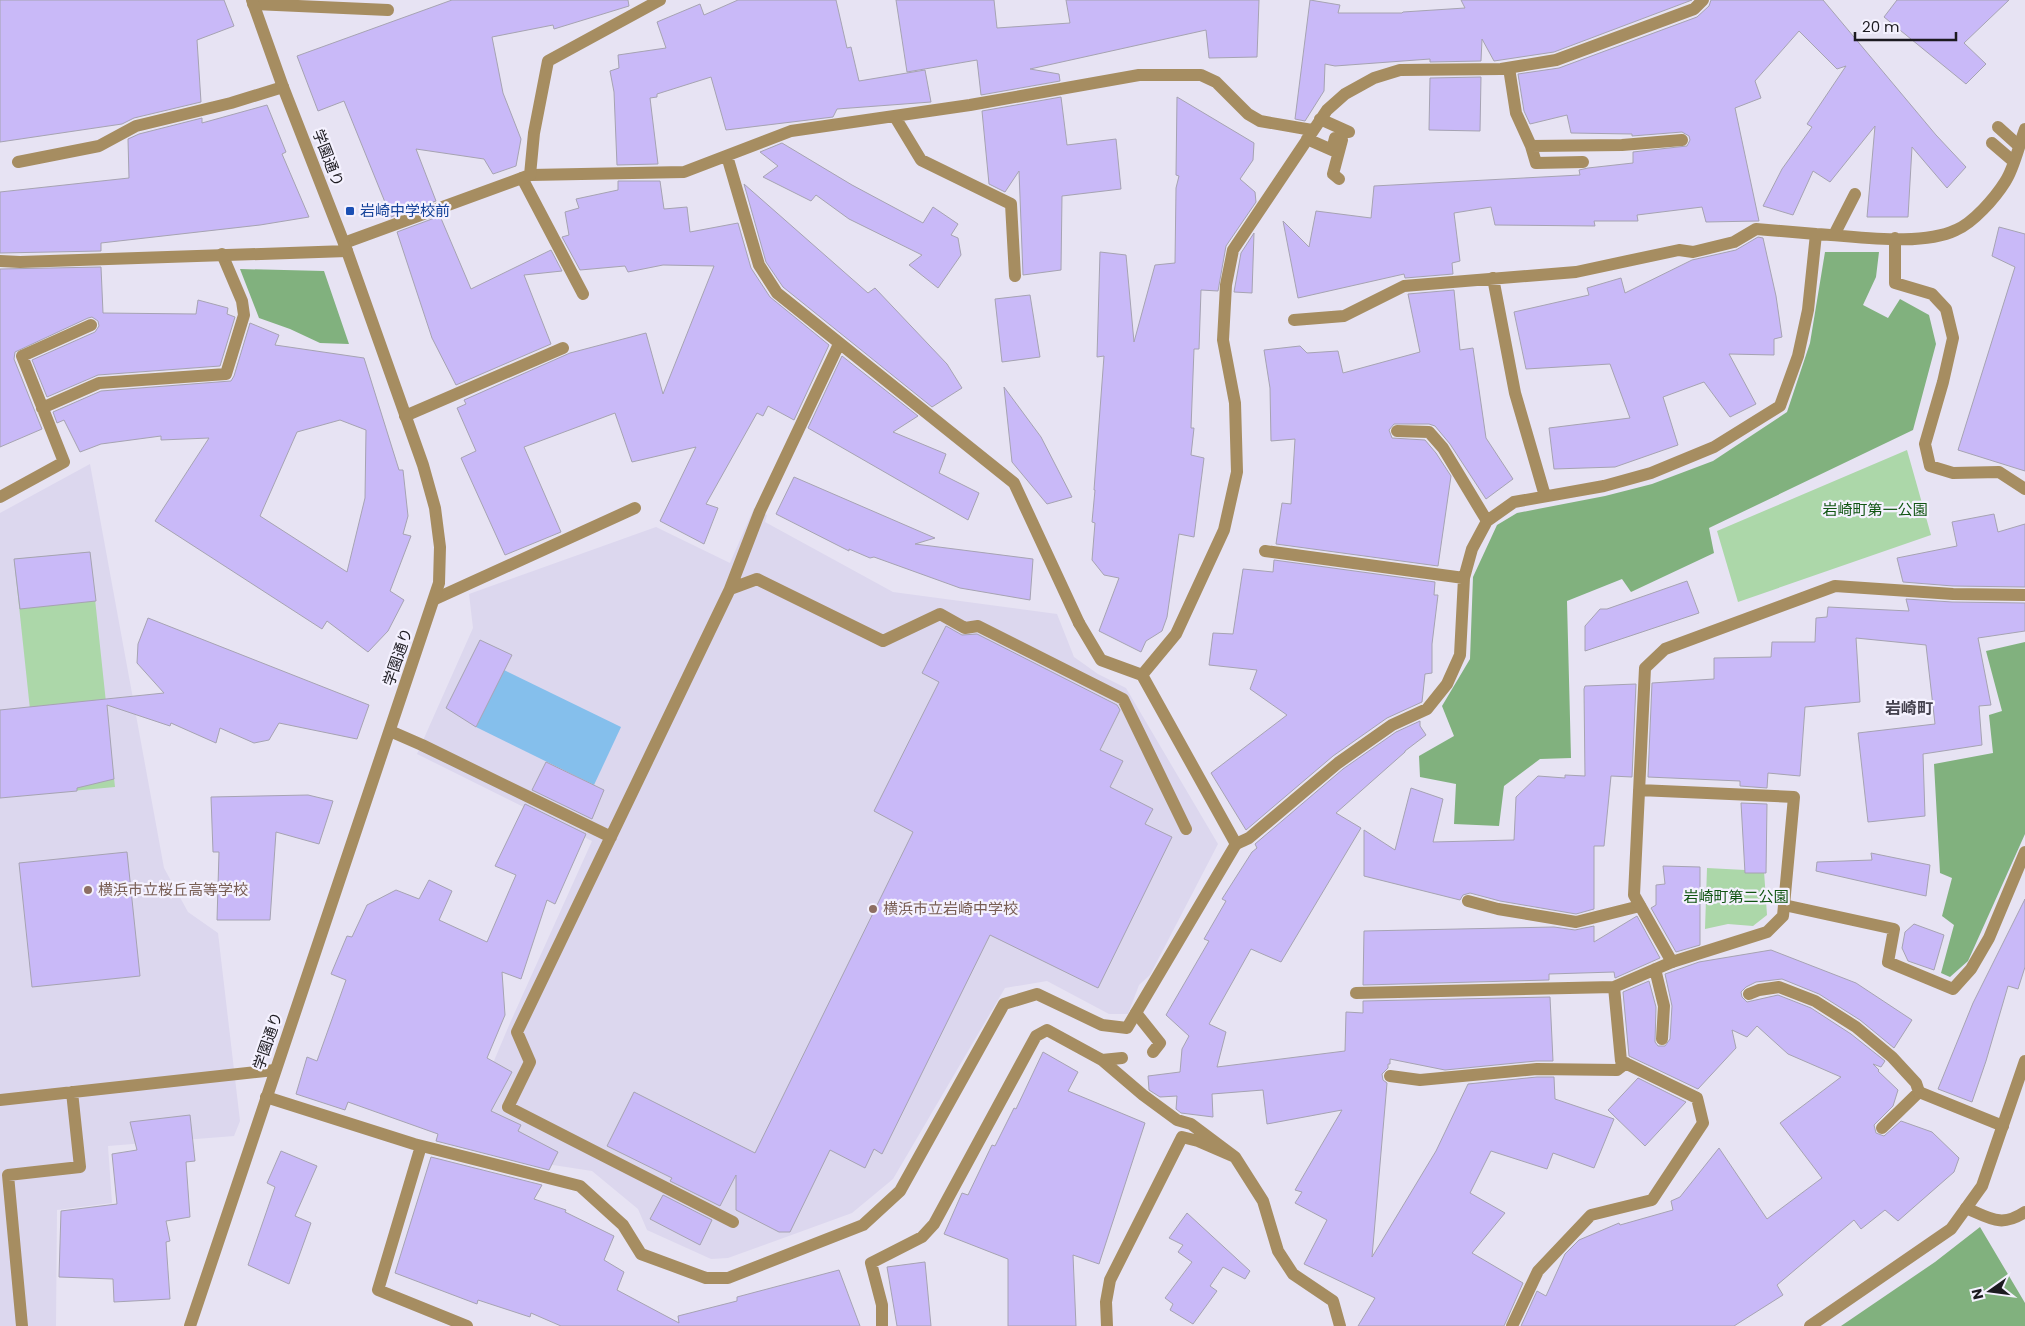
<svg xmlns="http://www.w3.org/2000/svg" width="2025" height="1326" font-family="Poppins,'Noto Sans JP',sans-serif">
<rect width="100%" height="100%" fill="#e7e3f3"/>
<!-- built -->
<path fill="#dcd7ee" d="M90,464L164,868L188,912L218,933L240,1121L234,1136L108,1146L112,1203L57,1210L56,1326H0V513Z
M754,508L767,515L765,522L893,592L1057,614L1074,657L1098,674L1126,688L1218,844L1150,975L1139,985L1128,1014H1109L1047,981L1005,988L893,1179L852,1213L728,1258L711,1259L647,1230L638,1209L592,1171L514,1159L460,1141L510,1023L592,841L417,754L473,628L469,594L656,527L730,563Z"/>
<!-- green -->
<path fill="#acd7a9" d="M1907,450L1931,535L1738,602L1717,531Z
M90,552L115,787L39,794L14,559Z
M1707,868L1764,871L1767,915L1753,926L1728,924L1705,929Z"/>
<!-- forest -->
<path fill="#81b17e" d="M1825,252H1879L1876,277L1863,305L1888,318L1900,299L1929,315L1936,344L1913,430L1709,528L1714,553L1631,592L1622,579L1567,601L1571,758L1540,759L1504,786L1499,826L1454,824L1456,784L1420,777L1419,756L1454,736L1442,706L1470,659L1473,577L1497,525L1517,513L1605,496L1652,484L1713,461L1787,412L1810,343Z
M240,269L324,271L349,344L320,343L290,329L259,318Z
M2025,642V834L1968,961L1950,977L1941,973L1954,925L1942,916L1952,878L1940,873L1934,764L1993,753L1989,715L2002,711L1986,651Z
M1980,1227L2025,1303V1326H1841L1935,1262Z"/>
<!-- water -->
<path fill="#85bfec" d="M504,670L621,727L594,785L476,727Z"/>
<!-- building -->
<path fill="#c9b9f8" stroke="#a6a3b2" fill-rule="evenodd" d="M0,0H224L234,26L197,40L201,102L134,118L122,124L0,142Z
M452,0H628L629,6L554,29L553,25L492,37L503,93L521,139L516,166L493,174L484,159L416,149L436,201L391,217L344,101L318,111L297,56Z
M738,0H836L847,48L851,47L859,81L925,70L931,102L837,109L833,117L726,130L711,77L657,94V97L650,98L658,164L617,165L614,92L610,71L619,68L618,55L666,48L657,22L700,4L704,15Z
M896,0H994L997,28L1070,23L1066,0H1259L1257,57L1209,58L1206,30L1030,69L1059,74L1060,81L981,95L977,60L907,72Z
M1310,0L1340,5L1338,13H1402L1403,12L1465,8L1461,0H1692L1554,52L1494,61L1482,39L1481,61L1430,62V59L1335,66L1325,64L1324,91L1305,121L1295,119Z
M1711,0H1823L1936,135L1966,167L1947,188L1912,147L1908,217H1867L1875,126L1830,182L1813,171L1793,215L1763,206L1782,169L1812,127L1807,124L1846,66L1837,69L1799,31L1755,81L1761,98L1735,108L1759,221L1706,222L1702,207L1637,215L1638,221H1594L1595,226L1495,225L1491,207L1454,213L1460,261L1452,263L1453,274L1405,278L1404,274L1298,298L1283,221L1309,247L1316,211L1371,218L1374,186L1580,175L1579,170L1588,168L1633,163V152L1687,146L1690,140L1689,136L1682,132L1632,136V134L1571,133L1567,115L1530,124L1524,111L1518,74L1559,68L1697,17L1709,6Z
M1897,0H2009L1964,43L1986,64L1966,84L1884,17Z
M1481,77L1480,131L1429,130L1430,78Z
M1061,97L1067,145L1116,139L1121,189L1062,196L1061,270L1023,275L1019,171L1005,192L989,184L982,111Z
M1177,97L1254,143L1253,160L1240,179L1255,192L1256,202L1226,246L1218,291L1201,290L1199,349H1194L1191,428H1194L1191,455L1204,458L1194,537L1179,534L1167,617L1162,631L1146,641L1141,652L1099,631L1119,578L1104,575L1092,560L1095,523L1092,522L1095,490H1094L1104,356L1097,357L1100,252L1126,255L1134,342L1155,265L1175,263L1176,188L1179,176L1176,175Z
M267,105L286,152L282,154L309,217L260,225L101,243V251L0,253V192L129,178L128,139L139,134L202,118V123Z
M782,143L852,185L923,223L933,207L958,224L951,235L958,238L961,255L938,288L909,265L922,255L849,219L816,195L811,201L763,177L778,166L760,152Z
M618,181H660L664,209L687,207L690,232L738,223L751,268L770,297L829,345L794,420L768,406L763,416L757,413L706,504L718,508L704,544L660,521L696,447L632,462L615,413L524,447L561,532L505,555L461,458L476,451L457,408L466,404L464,400L570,353L646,333L663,394L714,266L663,265L628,272L625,266L580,270L562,237L569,235L565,212L579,208L576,199L618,190Z
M744,184L868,293L875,288L947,364L962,388L932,407L783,287L766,262Z
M440,216L471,289L551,250L562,271L524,275L551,344L456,385L432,338L397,232Z
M1999,227L2025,234V471L1958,450L2015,267L1992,256Z
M1254,233L1252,293L1234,292L1241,253Z
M1758,237L1763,238L1776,296L1782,337L1774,339V355L1729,354L1756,404L1730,417L1704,382L1663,397L1678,445L1615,467L1554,469L1549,428L1630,418L1610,364L1526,369L1514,312L1589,295L1587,288L1621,278L1625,293L1692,260L1736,250Z
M101,267L103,313L196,314L198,300L228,308L227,314L235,317L220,366L98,375L47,397L32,360L95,332L99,326L98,321L92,317L88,318L15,352L14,359L42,429L0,447V269Z
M1454,290L1460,350L1473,348L1486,438L1513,479L1486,499L1450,444L1435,426L1429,424H1394L1389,430L1392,438L1425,440L1436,453L1451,476L1438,566L1276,544L1282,503L1291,504L1295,439L1271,441L1270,388L1264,350L1300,346L1307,353L1338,351L1343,373L1420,352L1408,294Z
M1030,295L1040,357L1002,362L995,299Z
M250,323L279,335L275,345L364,358L399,470H403L408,516L403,534L411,536L390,591L404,600L388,631L368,652L327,621L322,629L155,521L209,438L161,440V436L101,444L80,452L64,420L57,423L53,412L101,391L231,381L234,376ZM340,420L366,430L365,498L347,572L260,516L297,432Z
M842,356L918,416L893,432L946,454L939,473L979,493L968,520L808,428Z
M1004,387L1041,437L1072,497L1047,504L1012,462Z
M794,477L935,538L915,544L1033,559L1030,600L960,588L874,557L870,558L849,549V551L776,514Z
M1994,514L1998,532L2025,524V587L1953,586L1903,582L1897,558L1957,546L1952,522Z
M90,552L96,601L20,609L14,559Z
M1274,560L1435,582L1434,595H1438L1432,644V673L1425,674L1422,702L1387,718L1333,756L1246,830L1211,773L1287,715L1250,689L1257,670L1209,665L1213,633L1233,634L1243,569L1273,572Z
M1687,581L1699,613L1585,651V626L1600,609H1607Z
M1906,599L1952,602L2025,603V631L1978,638L1991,705L1979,706L1982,745L1923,754L1925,816L1868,822L1858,733L1935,724L1926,645L1856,638L1860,702L1805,707L1800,776L1768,773L1767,788L1740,786V781L1648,777L1652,683L1714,679V658L1771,657L1772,642H1815L1816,618L1827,617L1828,607L1909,611Z
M148,618L369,705L357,739L279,723L269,740L254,743L220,728L216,743L171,723L170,726L107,705L114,779L77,788V791L0,798V710L164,693L137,663L138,644Z
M946,626L962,635L977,634L1117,705L1120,710L1100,750L1123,761L1110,787L1153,809L1145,824L1172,837L1098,988L990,935L882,1154L874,1149L865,1168L830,1150L790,1232H779L736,1210V1175L720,1206L670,1181L672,1178L607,1146L634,1092L755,1153L913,832L874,811L939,682L922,673Z
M480,640L512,655L476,727L446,708Z
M1636,684L1632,777L1611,776L1604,846H1594V909L1576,914L1500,901L1470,893L1463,895L1460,900L1364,876V830L1395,850L1411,788L1443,799L1433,842L1514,840L1516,797L1538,776L1565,778V775L1585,776L1584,689L1585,686Z
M1420,721V726L1426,735L1405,751V752L1336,813L1361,828L1281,962L1251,949L1209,1024L1226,1032L1217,1067L1345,1051L1346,1012L1363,1013V1001L1550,997L1553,1061H1536L1445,1070L1390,1059V1064H1388V1068L1382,1074L1383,1080L1387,1083L1372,1257L1436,1151L1468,1084L1537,1077H1554L1555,1099L1614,1119L1594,1168L1553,1153L1547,1169L1491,1151L1470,1193L1505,1213L1472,1253L1523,1283L1504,1326H1358L1375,1298L1304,1264L1327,1220L1295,1203L1302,1192L1295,1190L1342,1110L1267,1124L1263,1090L1212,1094L1213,1117L1181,1113L1176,1109L1177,1096L1160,1097L1149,1090L1148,1076L1180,1072L1182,1049L1189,1036L1166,1015L1209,941L1204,939L1226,901L1222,899L1252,852L1257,848L1255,844L1343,769L1396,732Z
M546,762L604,790L592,819L532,790Z
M308,795L333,801L319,844L276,832L270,920H217L219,852H213L211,797Z
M1741,803L1767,804L1766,873H1745Z
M525,804L586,834L555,904L547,900L521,979L502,972L505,1015L487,1058L512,1072L491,1111L521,1125L518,1131L558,1152L549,1170L436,1141L438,1134L348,1102L345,1110L296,1094L307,1057L317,1061L346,980L331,974L347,936L352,937L367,905L396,890L419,899L429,880L452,891L439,920L487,942L516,875L495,866Z
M127,852L140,976L32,987L19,863Z
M1871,853L1930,865L1926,896L1816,871L1817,862L1872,860Z
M1663,866L1700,867V945L1676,952L1651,908L1656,905V885L1665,884Z
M2025,899V967L2018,989L2008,986L1986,1061L1972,1102L1938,1089L1973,1003Z
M1637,916L1660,958L1615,978L1614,972L1549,974V980L1363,985L1364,931L1554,927L1575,930L1594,926V942Z
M1914,924L1944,935L1934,970L1908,961L1902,948L1905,932Z
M1771,950L1856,983L1912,1020L1894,1048L1860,1020L1819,994L1782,979L1756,982L1746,987L1741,992L1742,997L1747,1002L1778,995L1811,1008L1851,1034L1885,1061L1881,1067L1873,1064L1879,1070L1878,1071L1898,1090L1893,1106L1874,1125L1876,1133L1884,1136L1901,1121L1932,1132L1959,1158L1954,1172L1898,1221L1885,1210L1861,1229L1854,1220L1777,1285L1783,1295L1734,1326H1521L1537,1291L1546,1296L1565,1254L1579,1240L1619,1223L1620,1225L1673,1210L1671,1201L1680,1197L1719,1148L1767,1219L1822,1178L1780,1123L1841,1077L1788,1054L1757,1026L1747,1037L1732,1030L1736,1048L1698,1089L1629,1056L1623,992L1649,981L1656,1007L1655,1042L1658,1046H1665L1670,1039L1672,1006L1665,974L1699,962Z
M1043,1052L1078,1072L1068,1091L1145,1123L1099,1264L1073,1255L1076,1326H1008V1259L944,1234L962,1193L968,1195L992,1145L995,1146L1014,1108L1016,1109Z
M1638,1078L1686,1102L1645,1146L1608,1110Z
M190,1115L195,1161L186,1162L190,1217L166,1221L170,1241L166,1242L170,1299L114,1302L113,1279L59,1277L61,1211L117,1204L112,1154L137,1150L130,1122Z
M281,1151L317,1166L295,1216L311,1223L289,1284L248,1265L275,1187L267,1183Z
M431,1157L542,1185L534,1199L566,1210L565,1212L614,1236L604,1260L624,1272L617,1290L679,1323L678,1316L737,1301V1297L839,1270L860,1326H561L531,1313L530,1317L478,1300L477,1304L395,1273Z
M663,1195L712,1220L700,1245L650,1219Z
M1187,1213L1250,1271L1245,1279L1223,1267L1210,1286L1217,1291L1193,1324L1170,1310L1173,1304L1165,1298L1192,1262L1178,1252L1183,1245L1169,1238Z
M925,1262L931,1326H897L887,1267Z"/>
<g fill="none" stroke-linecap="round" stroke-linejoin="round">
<!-- service -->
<path stroke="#a68d61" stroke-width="12" d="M253,4L388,10
M1509,68L1516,113L1531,146L1622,145L1682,140
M895,117L921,160L1011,204L1015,276
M1320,119L1349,132
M1998,127L2019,146
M1307,139L1332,150L1335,138L1342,140L1333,174L1339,179
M1992,143L2013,161
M1531,146L1536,163L1583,162
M727,156L759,265L777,293L1014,483L1079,623
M530,175L684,172L791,131L970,105L1139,75H1201L1216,82L1248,114L1260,121L1312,130
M522,178L583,294
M1834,235L1855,194
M1895,238V283L1932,294L1946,309L1953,338L1943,382L1925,444L1930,466L1953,473L1999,472L2025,489
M1493,278L1515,393L1545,496
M1294,320L1344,316L1404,286L1576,272L1679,250L1693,252L1734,242L1756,229L1816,234
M42,408L99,383L226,374L244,315L242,301L222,254
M405,416L563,348
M1397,431L1429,432L1443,448L1487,521
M0,497L64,462L22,356L91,325
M1265,551L1464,578
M730,589L760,511L839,344
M435,599L635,508
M1142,675L1176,634L1224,530L1237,472L1235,403L1223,340L1226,285L1233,250L1327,110L1345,94L1374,78L1400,70L1501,69L1556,60L1694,9L1703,0
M390,731L422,745L611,837
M1236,844L1249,838L1338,763L1392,725L1427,709L1447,684L1460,655L1464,578L1472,549L1487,521L1514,502L1604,486L1651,473L1714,447L1780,406L1798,356L1808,310L1816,234C1856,236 1920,247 1956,230C1973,223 1995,198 2005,182C2014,169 2019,145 2025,129
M1468,901L1498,909L1576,922L1640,906
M1784,905L1894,929L1888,962L1953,989L1971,969L1989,938L2025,852
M1655,969L1664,1006L1662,1039
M1356,993L1614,987L1672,962
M1749,994L1759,990L1779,987L1815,1001L1856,1027L1892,1057L1916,1083L1919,1092L1882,1128
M1136,1013L1160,1043L1153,1052
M1102,1060L1122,1058
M1390,1076L1420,1080L1537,1069L1617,1070L1626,1063
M0,1100L275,1070
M1966,1208C1990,1218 2001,1228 2025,1212
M733,1222L508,1107L530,1062L517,1032L730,589L757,579L883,641L940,614L965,628L978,626L1123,699L1186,829
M22,1326L8,1175L80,1167L72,1092
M882,1326V1305L871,1263L922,1237L934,1224L1036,1036L1047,1030L1102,1060L1143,1095L1177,1120L1191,1124L1235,1157
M1107,1326L1106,1302L1110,1280L1182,1137L1198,1141L1235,1157L1263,1201L1278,1251L1293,1274L1333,1301L1340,1326
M1512,1326L1538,1271L1591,1215L1652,1200L1703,1123L1697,1098L1621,1061L1614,987"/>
<!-- minor -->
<path stroke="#a68d61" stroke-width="12" d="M18,162L99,146L136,126L231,103L283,87
M344,243L530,175L534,133L548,61L660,0
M0,261L20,262L347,251
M1639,790L1794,797L1783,916L1767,932L1672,962L1634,895L1645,668L1665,649L1835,586L1953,594L2025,595
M1919,1092L2003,1126
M266,1097L414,1144L580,1186L623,1225L641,1254L706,1278H728L863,1225L900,1191L1004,1004L1037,994L1102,1025L1127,1028L1236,844L1142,675L1101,660L1079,623
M421,1146L378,1290L467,1326"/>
<!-- tertiary -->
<path stroke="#a68d61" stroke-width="12" d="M190,1326L439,583L440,547L435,508L423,465L347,251L283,87L252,0
M1810,1326L1951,1229L1982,1186L2025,1061"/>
</g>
<!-- markers -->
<rect fill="#1a4fb4" stroke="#f4f1fe" stroke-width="2" x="345" y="206" width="10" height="10" rx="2.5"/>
<g fill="#8d6e63" stroke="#f4f1fe" stroke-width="2">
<circle cx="88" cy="890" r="5"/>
<circle cx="873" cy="909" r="5"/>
</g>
<g text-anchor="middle" stroke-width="4.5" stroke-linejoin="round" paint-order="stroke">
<!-- street labels -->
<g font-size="15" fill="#1c1a20" stroke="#f4f1fe">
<text transform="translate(328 158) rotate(69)" y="5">学園通り</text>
<text transform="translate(398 657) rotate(-71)" y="5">学園通り</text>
<text transform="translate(268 1041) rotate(-71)" y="5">学園通り</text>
</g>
<!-- transit labels -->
<g font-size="15" fill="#164399" stroke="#f4f1fe" text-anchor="start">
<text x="360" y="216">岩崎中学校前</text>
</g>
<!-- park labels -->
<g font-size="15" fill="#115513" stroke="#f4f1fe">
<text x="1875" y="515">岩崎町第一公園</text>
<text x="1736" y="902">岩崎町第二公園</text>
</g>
<!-- education labels -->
<g font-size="15" fill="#785e54" stroke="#f4f1fe" text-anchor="start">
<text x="98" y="895">横浜市立桜丘高等学校</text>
<text x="883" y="914">横浜市立岩崎中学校</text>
</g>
<!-- neighbourhood labels -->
<g font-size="16" font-weight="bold" fill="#44414e" stroke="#f4f1fe">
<text x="1909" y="714">岩崎町</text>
</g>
</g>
<!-- north arrow -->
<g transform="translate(1990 1291) rotate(256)" stroke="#f4f1fe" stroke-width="4" paint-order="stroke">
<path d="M0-4L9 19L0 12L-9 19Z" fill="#1c1a20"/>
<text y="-8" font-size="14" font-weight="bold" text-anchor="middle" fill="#1c1a20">N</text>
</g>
<!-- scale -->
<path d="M1855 32v8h101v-8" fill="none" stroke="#1c1a20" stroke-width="2.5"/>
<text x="1862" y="32" font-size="15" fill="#1c1a20" stroke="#f4f1fe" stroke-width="4" paint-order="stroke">20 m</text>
</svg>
